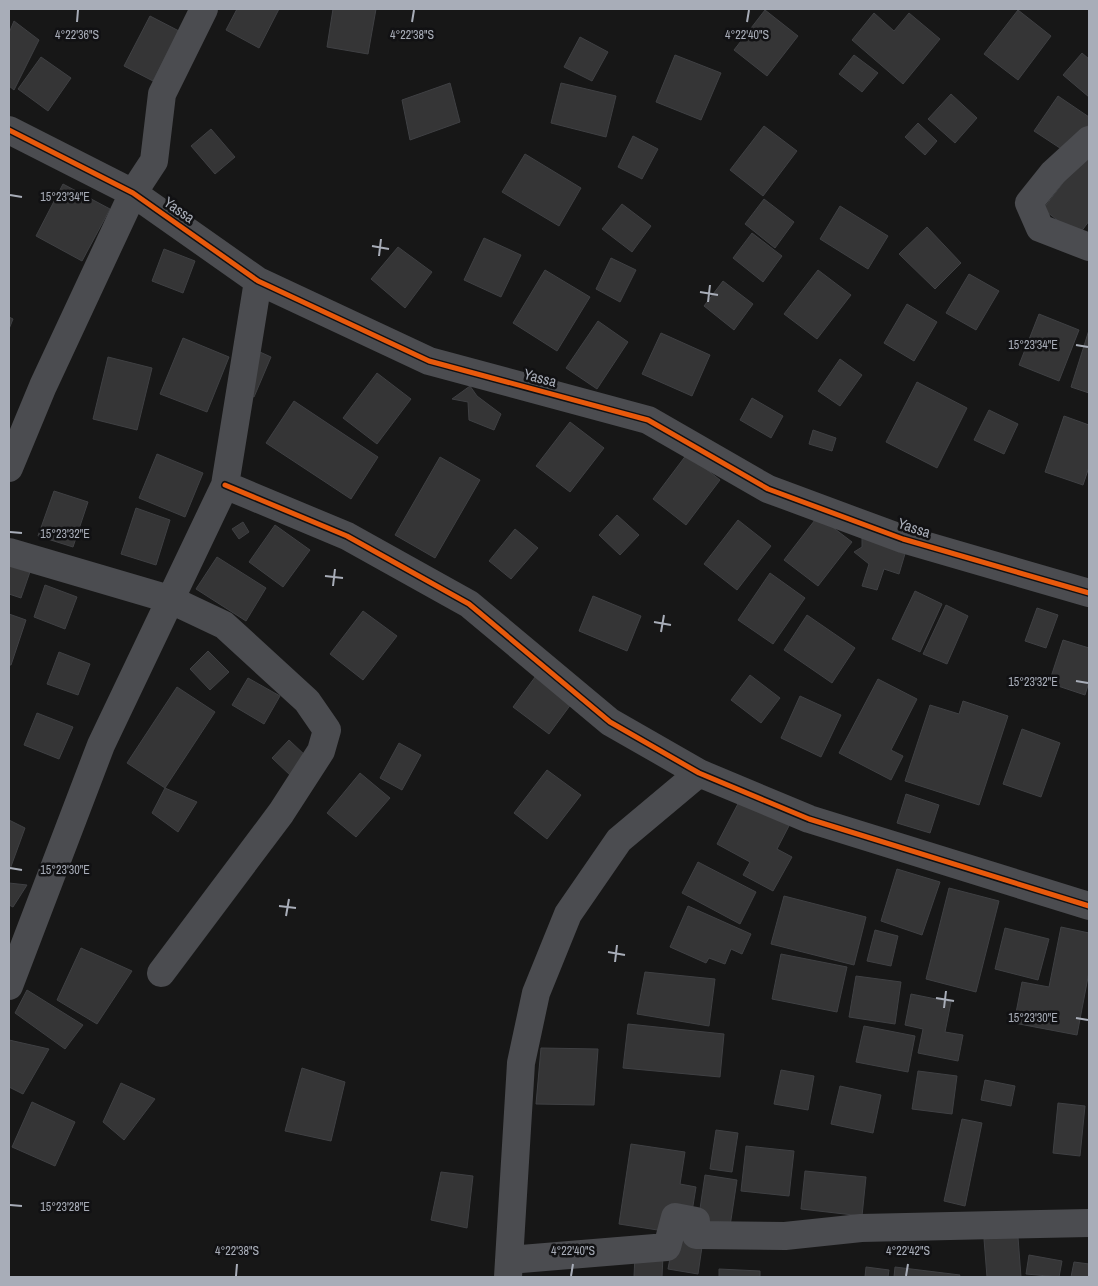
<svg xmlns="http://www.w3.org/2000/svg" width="1098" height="1286" font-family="'Archivo Narrow',sans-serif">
<rect width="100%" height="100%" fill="#171717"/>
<!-- building -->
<path fill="#353536" stroke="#3f4043" d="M237,9H279L259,48L226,30Z
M333,9H376L368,54L327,47Z
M765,10L798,36L767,76L734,50Z
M1018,10L1051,36L1018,80L984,54Z
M874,13L894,31L909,13L940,39L903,84L852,40Z
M150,16L179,31L153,81L124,66Z
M14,21L39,40L14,90L9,86V33Z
M580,37L608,52L592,81L564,67Z
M1082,53L1089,59V97L1063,75Z
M675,55L721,73L701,120L656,102Z
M854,55L878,73L862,92L839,74Z
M41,57L71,78L48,111L18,89Z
M450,83L460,122L410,140L402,100Z
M561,83L616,96L606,137L551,123Z
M951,94L977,118L955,143L928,119Z
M1058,96L1089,117V124L1069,154L1034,131Z
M918,123L937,141L925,155L905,137Z
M764,126L797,151L763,196L730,170Z
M211,129L235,157L215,174L191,146Z
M633,136L658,149L642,179L618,167Z
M1089,149V221L1078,236L1043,209Z
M525,154L581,188L559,226L502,192Z
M63,184L110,209L82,261L36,236Z
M764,199L794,222L775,248L745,224Z
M622,204L651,226L632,252L602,229Z
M840,206L888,236L868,269L820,239Z
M927,227L961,263L935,289L899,254Z
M752,233L782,256L763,282L733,258Z
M484,238L521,255L501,297L464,280Z
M398,247L432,272L405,308L371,279Z
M164,249L195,261L183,293L152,281Z
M611,258L636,270L620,302L596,289Z
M545,270L590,297L557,351L513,323Z
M818,270L851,295L817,339L784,314Z
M969,274L999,291L976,330L946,313Z
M723,281L753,304L734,330L704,306Z
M907,304L937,322L914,361L884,343Z
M1039,314L1079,330L1059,381L1019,365Z
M9,317L13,319L9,329Z
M598,321L628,342L597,389L566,368Z
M1089,330V393L1071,387Z
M661,333L710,355L692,396L642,374Z
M183,338L229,357L207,412L160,394Z
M251,348L271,357L254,397L235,389Z
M108,357L152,368L137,430L93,419Z
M840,359L862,375L840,406L818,391Z
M377,373L411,399L377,444L343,418Z
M917,382L967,408L937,468L886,442Z
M470,386L477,396L501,414L494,430L469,420L468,402L452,399Z
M752,398L783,416L771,438L740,420Z
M294,401L378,457L351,499L266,443Z
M989,410L1018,424L1004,454L974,440Z
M1064,416L1089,425V467L1083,485L1045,472Z
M570,422L604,448L570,492L536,466Z
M813,430L836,438L832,451L809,444Z
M157,454L203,473L185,517L139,498Z
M687,454L720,480L686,525L653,499Z
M440,457L480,480L435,558L395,535Z
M54,491L88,502L73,547L38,536Z
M136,508L170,520L156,565L121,554Z
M617,515L639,535L620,555L599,535Z
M818,516L852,542L818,586L784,560Z
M738,520L771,546L737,590L704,564Z
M243,522L249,532L239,539L232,529Z
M275,525L310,550L283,587L249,562Z
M515,529L538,548L511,579L489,561Z
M862,532L907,547L899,574L884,569L877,590L862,586L869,564L854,552L862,547Z
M9,557L32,566L21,598L9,594Z
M217,557L266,588L246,621L196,589Z
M770,573L805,598L773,644L738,620Z
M45,585L77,597L65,629L34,617Z
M915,591L942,604L920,652L892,639Z
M593,596L641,616L627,651L579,631Z
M946,605L968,616L947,664L923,654Z
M1037,608L1058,615L1046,648L1025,641Z
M363,611L397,636L363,680L330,654Z
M9,614L26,620L11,665H9Z
M807,615L855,648L832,683L784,650Z
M1063,640L1089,648V682L1085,695L1049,683Z
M208,651L229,672L210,690L190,669Z
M59,652L90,664L78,695L47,684Z
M541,669L577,696L549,734L513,707Z
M750,675L780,698L761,723L731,700Z
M248,678L280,696L264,724L232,705Z
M878,679L917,699L891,750L903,756L891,780L839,753Z
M177,687L215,712L165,788L127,763Z
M800,696L841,715L821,757L781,738Z
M963,701L1008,716L979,805L905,781L930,705L959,714Z
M37,713L73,727L59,759L24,745Z
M1022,729L1060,743L1041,797L1003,784Z
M289,740L308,758L291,776L272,758Z
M399,743L421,755L402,790L380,778Z
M547,770L581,795L547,839L514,813Z
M360,773L390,798L356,837L327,813Z
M165,788L197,802L178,832L152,813Z
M906,794L939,805L930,833L897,823Z
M742,796L791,822L777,849L792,857L773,891L743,875L750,862L717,844Z
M9,820L25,828L9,872Z
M698,862L756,892L740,924L682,893Z
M897,869L940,882L922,935L881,921Z
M9,883L27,885L13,907L9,905Z
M949,888L999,901L976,992L926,979Z
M784,896L866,917L854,965L771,944Z
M688,906L751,934L742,954L731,949L725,964L709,958L706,963L670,947Z
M1061,927L1089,933V972L1077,1035L1014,1023L1022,982L1049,987Z
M1005,928L1049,939L1038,980L995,969Z
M875,930L898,936L891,966L867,961Z
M81,948L132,971L97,1024L57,1000Z
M781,954L847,967L837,1012L772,999Z
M645,972L715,979L709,1026L637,1014Z
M856,976L901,982L895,1024L849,1017Z
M27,990L83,1025L65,1049L15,1013Z
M911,994L951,1002L945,1032L963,1035L958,1061L918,1053L923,1029L905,1025Z
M628,1024L724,1034L720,1077L623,1068Z
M864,1026L915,1036L908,1072L856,1062Z
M9,1040L49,1049L23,1094L9,1087Z
M541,1048L598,1049L594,1105L536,1104Z
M302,1068L345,1082L331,1141L285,1131Z
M781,1070L814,1076L808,1110L774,1104Z
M918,1071L957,1076L952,1114L912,1109Z
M985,1080L1015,1086L1011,1106L981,1100Z
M121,1083L155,1099L124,1140L103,1122Z
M840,1086L881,1095L873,1133L831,1124Z
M32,1102L75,1122L55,1166L12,1147Z
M1058,1103L1085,1106L1080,1156L1053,1153Z
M962,1119L982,1123L965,1206L944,1201Z
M716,1130L738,1133L732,1172L710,1169Z
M631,1144L685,1152L680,1184L696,1187L691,1218L664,1231L619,1224Z
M746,1146L794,1151L789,1196L741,1191Z
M805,1171L866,1177L862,1216L801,1209Z
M441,1172L473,1176L467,1228L431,1220Z
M705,1175L737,1180L729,1233L697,1229Z
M677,1220L703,1240L698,1274L668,1269Z
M1018,1237L1021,1277H987L984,1239Z
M635,1255L663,1256L662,1277H634Z
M1029,1255L1062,1261L1059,1277L1026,1274Z
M1074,1262L1089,1264V1277H1071Z
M866,1267L889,1270L888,1277H865Z
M895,1267L960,1275L959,1277H894Z
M719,1269L760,1271V1277H719Z"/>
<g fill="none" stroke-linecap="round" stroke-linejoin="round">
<!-- street -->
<path stroke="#4b4c50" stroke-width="28" d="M9,130L133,193L258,281L429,361L648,420L768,489L903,539L1089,593
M1089,140L1053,173L1029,203L1040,228L1089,247
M9,468L43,386L133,193L154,161L162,94L204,9
M225,485L347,536L469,604L610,722L699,773L809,819L1089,906
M9,552L169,599L224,625L307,701L327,730L321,751L281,813L161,973
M9,986L101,745L225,485L258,281
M509,1260L667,1247L675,1217L696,1221V1235L785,1236L861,1228L1089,1223
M508,1277L521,1063L536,993L568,914L619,840L699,773"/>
<defs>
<path id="cycleway" d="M9,130L133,193L258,281L429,361L648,420L768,489L903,539L1089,593
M225,485L347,536L469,604L610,722L699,773L809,819L1089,906"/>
</defs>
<!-- cycleway casing -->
<use href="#cycleway" stroke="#111113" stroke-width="8"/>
<!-- cycleway -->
<use href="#cycleway" stroke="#e8590c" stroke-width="5"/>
</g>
<!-- ticks -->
<path fill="none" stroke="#a8adb8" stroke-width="2" d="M77,22L78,10M412,22L414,10M747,22L749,10M10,195L22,197M372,246L389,249M379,256L381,239M700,292L718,295M708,302L710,285M1076,345L1088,347M10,532L22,533M325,576L343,578M333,586L335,569M654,622L671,625M661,632L664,615M1076,681L1088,683M10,868L22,870M279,906L296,908M286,916L289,899M608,952L625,955M615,962L617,945M936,998L954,1001M944,1008L946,991M1076,1018L1088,1020M10,1205L22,1206M236,1276L237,1264M571,1276L573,1264M906,1276L908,1264"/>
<g text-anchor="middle" stroke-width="5" stroke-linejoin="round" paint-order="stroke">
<!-- street labels -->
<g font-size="15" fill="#a8adb8" stroke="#111113">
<text transform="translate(179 210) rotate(35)" y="5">Yassa</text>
<text transform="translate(540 378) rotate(15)" y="5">Yassa</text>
<text transform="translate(914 528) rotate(18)" y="5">Yassa</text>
</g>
</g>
<g font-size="12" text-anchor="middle" fill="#a8adb8" stroke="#111113" stroke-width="5" stroke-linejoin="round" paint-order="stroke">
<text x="77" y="39">4°22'36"S</text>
<text x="412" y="39">4°22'38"S</text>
<text x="747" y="39">4°22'40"S</text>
<text x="65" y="201">15°23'34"E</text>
<text x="1033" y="349">15°23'34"E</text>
<text x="65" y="538">15°23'32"E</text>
<text x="1033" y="686">15°23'32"E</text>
<text x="65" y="874">15°23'30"E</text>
<text x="1033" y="1022">15°23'30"E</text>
<text x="65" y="1211">15°23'28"E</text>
<text x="237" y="1255">4°22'38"S</text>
<text x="573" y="1255">4°22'40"S</text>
<text x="908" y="1255">4°22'42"S</text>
</g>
<!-- border -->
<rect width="1098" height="1286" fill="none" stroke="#a8adb8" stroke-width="20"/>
</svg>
